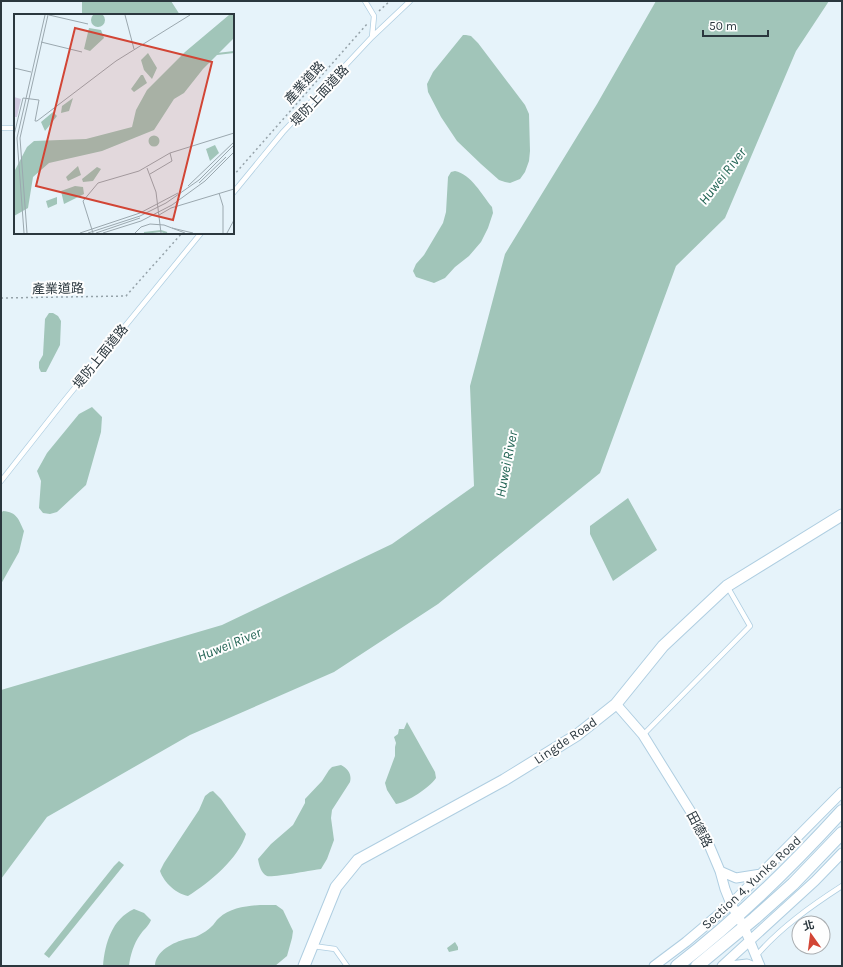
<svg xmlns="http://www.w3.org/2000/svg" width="843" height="967" font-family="Karla,'Noto Sans TC',sans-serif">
<rect width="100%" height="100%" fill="#e6f3fa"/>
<!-- water -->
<path fill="#a1c5b9" d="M82,1H171L180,15H82Z
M656,1H829L796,51L725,218L676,266L600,473L438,604L334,672L190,735L47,817L1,879V690L222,625L392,544L474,486L470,386L505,254L597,104Z
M463,35H466L471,36L478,43L525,105L529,114L530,151L529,161L525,172L520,179L510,183L505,182L499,180L481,164L457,141L441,117L428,92L427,84L433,72Z
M455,171C471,174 482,195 492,207L493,213L488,228L481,242L469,256L455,267L445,278L434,283L416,277L413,271L416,264L424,255L443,223L446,212L448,177L451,172Z
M49,313H53L58,316L61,321L60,345L46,372H41L39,368V362L43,355L45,319Z
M92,407L102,417L101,432L86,485L57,512L50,514L43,513L39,508L41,481L37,471L47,453L79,414Z
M628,498L657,550L613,581L590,534V526Z
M3,511C17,512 19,520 24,531L19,552L1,584V513Z
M407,722L435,772L436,778C429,788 408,802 396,804L387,790L385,783L395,756V747L396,743L394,737L398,734L399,729H404Z
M341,765C348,769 352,774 350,782L332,810L331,818L334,840L327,859L321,869C313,870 271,878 267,876C261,873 259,865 258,859L271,844L293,825L305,803V799L322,781L329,770L332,767Z
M213,791L221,799L246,834C239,858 209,883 188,896C177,894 164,883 160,871L164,863L199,810L205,796L210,792Z
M119,861L124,865L49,958L44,954L114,866Z
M260,905H276L283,910L293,931L292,938L287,956L275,966H155C155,951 174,942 186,939C189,938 192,938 195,937C200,935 207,931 211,927C214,925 216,920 219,918C230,908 246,906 260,905Z
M134,909L144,913L151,920C148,927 144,929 140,935C134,943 130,956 129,966H103C105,943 112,919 134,909Z
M455,942L458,947V950L449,952L447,948Z"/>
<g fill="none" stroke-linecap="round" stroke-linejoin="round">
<defs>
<path id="service" d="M365,1L374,16L372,37
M1,128H15
M233,193L283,132L372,37L410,1
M1,481L64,401L201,233
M643,735L750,626L727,586
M313,946L335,949L347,966
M756,956C780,928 811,906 842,886"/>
<path id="minor" d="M616,704L643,735L704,833L720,871L725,889L731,904L744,927L760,966
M720,871L736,878L761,874
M654,966L686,942L731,904L842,792
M722,966L815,881L842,853
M730,966L747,964L752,966"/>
<path id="tertiary" d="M304,966L336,887L358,860L504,780L577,735L616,704L663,646L727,586L842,515"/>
<path id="secondary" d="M677,966C737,920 791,867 842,811
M697,966L755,918L793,884L842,833"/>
</defs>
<!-- service casing -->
<use href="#service" stroke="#afcee1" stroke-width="6"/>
<!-- minor casing -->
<use href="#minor" stroke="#afcee1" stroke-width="11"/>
<!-- tertiary casing -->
<use href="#tertiary" stroke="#afcee1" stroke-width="13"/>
<!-- secondary casing -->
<use href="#secondary" stroke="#afcee1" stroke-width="14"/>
<!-- path -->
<path stroke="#95a2a9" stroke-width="1.5" stroke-dasharray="2 3" stroke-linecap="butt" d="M379,11L390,1
M233,176L367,24
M1,298L126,296L182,233"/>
<!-- service -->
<use href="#service" stroke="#fff" stroke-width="4.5"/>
<!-- minor -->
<use href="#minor" stroke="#fff" stroke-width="9"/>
<!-- tertiary -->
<use href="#tertiary" stroke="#fff" stroke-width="11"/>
<!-- secondary -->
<use href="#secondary" stroke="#fff" stroke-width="12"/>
</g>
<g text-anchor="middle" stroke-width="4" stroke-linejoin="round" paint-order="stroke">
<!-- street labels -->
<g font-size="13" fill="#2b373e" stroke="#fefefe">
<text transform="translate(304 82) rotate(-48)" y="5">產業道路</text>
<text transform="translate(319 95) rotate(-47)" y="5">堤防上面道路</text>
<text transform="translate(58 288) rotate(-1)" y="5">產業道路</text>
<text transform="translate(100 356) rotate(-51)" y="5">堤防上面道路</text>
<text transform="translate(565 740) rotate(-34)" y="5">Lingde Road</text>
<text transform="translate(700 829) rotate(62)" y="5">田德路</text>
<text transform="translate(751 882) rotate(-43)" y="5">Section 4, Yunke Road</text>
</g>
<!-- water labels -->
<g font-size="14" font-style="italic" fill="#216353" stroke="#fefefe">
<text transform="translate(722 176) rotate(-52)" y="5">Huwei River</text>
<text transform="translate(506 464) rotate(-79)" y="5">Huwei River</text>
<text transform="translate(229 644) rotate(-22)" y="5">Huwei River</text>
</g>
</g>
<!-- overview -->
<g transform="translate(14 14)">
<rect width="220" height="220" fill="#e6f3fa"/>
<path d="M0,83L7,85L3,103H0Z" fill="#d0cae0"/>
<path d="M77 6a7 7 0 1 1 14 0a7 7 0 1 1-14 0ZM215,1H220V24L189,55L170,79L160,85L140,116L88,137L35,149L19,163L14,194L0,202V158L13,133L20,127L72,125L118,113L122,96L133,76L171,38ZM75,14L87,16L90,24L76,37L70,35ZM134,39L143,54L138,65L130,56L127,46ZM127,61H129L133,69L120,78L117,75ZM59,84L55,97L47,99L48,92ZM39,98L43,102L31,117L27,108ZM134.5 127a5.5 5.5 0 1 1 11 0a5.5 5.5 0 1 1-11 0ZM201,131L205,139L196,147L192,135ZM64,152L67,161L54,167L52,163ZM83,153L87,155L79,167L69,168L68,165ZM61,172L69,173L70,180L50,190L47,177ZM43,183V190L34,194L32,187Z" fill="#a1c5b9"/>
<path fill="none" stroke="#a1c5b9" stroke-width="2" d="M203,40L220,38M130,219L147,217L153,219"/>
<path fill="none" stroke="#9ba8af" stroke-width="1" d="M35,1L74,10M111,1L120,35M27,28L68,38M0,54L17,58M0,121L9,84L25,86L21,107H23L102,47L176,1M133,154L142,178L147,219M136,160L158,147L156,139M185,169L212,143M174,172L220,128M205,179L209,192V219M145,201L157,194L220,175M158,214L179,219M10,219L3,124L31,1M13,219L6,124L34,1M66,219L126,199L164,179M74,219L126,202L152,189L185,166L220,131M79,219L69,187L84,169L125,157L156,139L220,119M82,219L126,204M89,219L127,207L158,191L191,167L220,138M121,219L127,213L136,210L150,211L171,219M213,219L220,206"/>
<path fill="#d24535" fill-opacity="0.15" stroke="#d24535" stroke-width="2" d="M61,14L198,48L159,206L22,172Z"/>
<rect width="220" height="220" fill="none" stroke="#2b373e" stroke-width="2"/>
</g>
<!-- border -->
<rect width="843" height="967" fill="none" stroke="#2b373e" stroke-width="4"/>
<!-- north arrow -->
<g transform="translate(811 935) rotate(346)"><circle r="19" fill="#fefefe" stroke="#aaaeb1"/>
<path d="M0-3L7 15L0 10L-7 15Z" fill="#d24535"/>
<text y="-6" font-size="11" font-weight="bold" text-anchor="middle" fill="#2b373e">北</text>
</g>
<!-- scale -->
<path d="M703 30v6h65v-6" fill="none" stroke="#2b373e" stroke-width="2"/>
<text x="709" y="30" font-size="12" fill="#2b373e" stroke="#fefefe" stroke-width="3" paint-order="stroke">50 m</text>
</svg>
